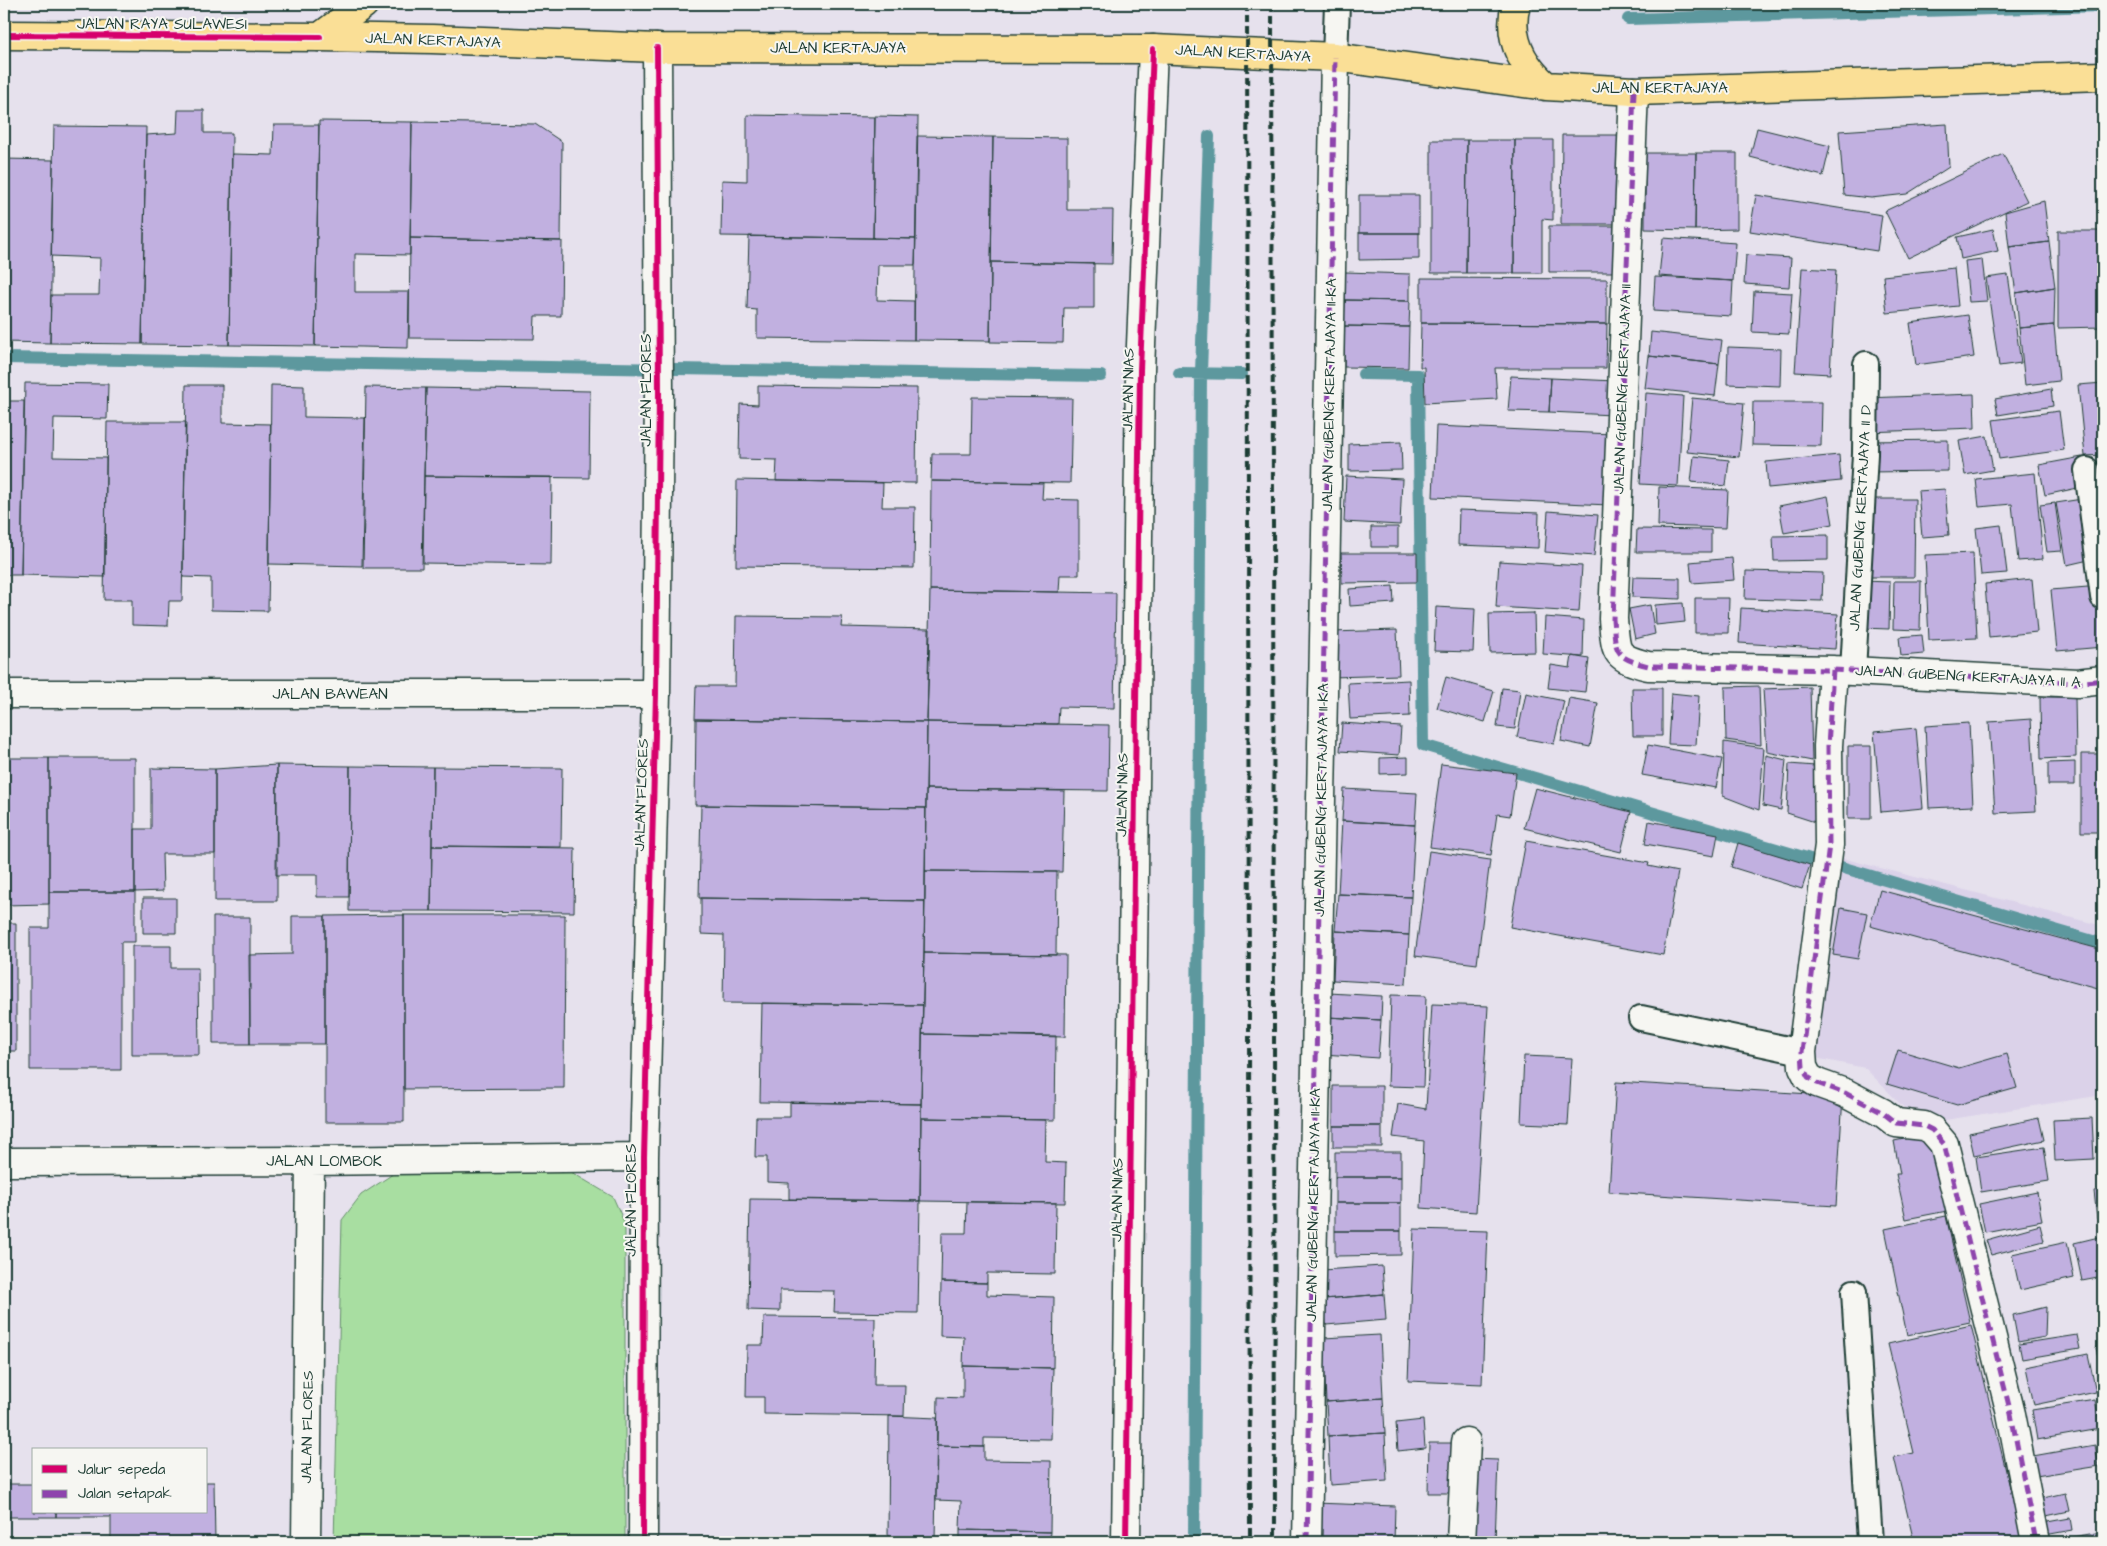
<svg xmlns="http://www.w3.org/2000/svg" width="2107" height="1546" font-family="'Architects Daughter',sans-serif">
<rect width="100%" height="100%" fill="#e6e1ed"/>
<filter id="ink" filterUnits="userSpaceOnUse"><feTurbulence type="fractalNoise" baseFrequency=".02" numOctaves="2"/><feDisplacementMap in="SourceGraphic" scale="10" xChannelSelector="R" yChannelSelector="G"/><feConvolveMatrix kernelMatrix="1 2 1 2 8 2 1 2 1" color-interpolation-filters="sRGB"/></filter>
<g filter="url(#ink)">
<!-- built -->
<path fill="#dbd2e9" d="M1838,857L2103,926V1095L1920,1124L1865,1068L1810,1057Z"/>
<!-- green -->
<path fill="#a8dea1" stroke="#648e6a" d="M396,1172H571L613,1197L625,1224V1542H334L342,1220L361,1195Z"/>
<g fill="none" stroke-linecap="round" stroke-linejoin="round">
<!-- stream -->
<path stroke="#5d989e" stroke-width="12" d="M1628,19L2103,6
M4,358L1101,376
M1179,373L1242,374
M1363,374L1418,375L1423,745L1817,861
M1834,865L2103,944
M1194,1542L1201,373L1209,136"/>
</g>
<!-- building -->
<path fill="#c1b0e0" stroke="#1f3d34" d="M178,110H204V133H232L229,345L142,344L146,135L177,133Z
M747,115L875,117L873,238L721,236L722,180L747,181Z
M875,116L918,117L916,239L873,238Z
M319,121L412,122L410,255L355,254V292H409L408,348L315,346Z
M412,122L535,124L562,142L561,241L410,238Z
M1947,124L1949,167L1907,194L1871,198L1844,195L1839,131Z
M274,125H319L315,346L229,345L232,154L273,155Z
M54,126L146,127L142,344L50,343L51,295H99L100,258L51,256Z
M1757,128L1830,146L1823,176L1750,157Z
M1562,135H1620L1619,224H1561Z
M917,136L993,137L990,341L914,340Z
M993,137L1067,138V210H1113L1112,264L991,262Z
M1431,140H1467L1466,273H1431Z
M1467,140H1515L1514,273H1466Z
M1515,140H1553V220L1542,219V273H1514Z
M1645,153H1696L1695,230L1645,229Z
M1696,153H1737V229L1695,230Z
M2003,154L2027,201L1908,258L1885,211Z
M4,159L53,160L50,343L4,342Z
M1359,195H1419V233H1359Z
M1756,195L1882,215L1877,251L1750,231Z
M2044,201L2049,242L2009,247L2005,212Z
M1549,226H1617L1616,272H1549Z
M1993,229L1998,251L1961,259L1957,237Z
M2058,231H2103V327L2058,328Z
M1359,233H1419V259L1359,260Z
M749,236L916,239L915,265H878L877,300L914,301V340L757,338V310L747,309Z
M410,238L562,241L561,316H535L534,339L409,338Z
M1663,238L1736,243L1733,281L1659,276Z
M2049,242L2055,287L2016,293L2009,247Z
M1746,255L1791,258L1789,287L1744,284Z
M1982,259L1987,301L1969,302L1965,261Z
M991,262L1094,264V308H1064L1063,343L990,342Z
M1802,268L1836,270L1830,374L1795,372Z
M1954,268L1958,306L1887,313L1883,276Z
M1345,272L1410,274V301L1345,300Z
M2008,275L2021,363L1999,366L1986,278Z
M1655,277L1733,281L1731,316L1653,311Z
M1421,278L1607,279V324L1421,323Z
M2055,287L2054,325L2019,328L2016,293Z
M1754,291L1792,293L1789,334L1752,332Z
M1345,300L1410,301L1409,327L1344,326Z
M1968,315L1974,357L1916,365L1910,323Z
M1421,323L1607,324L1606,368H1495L1497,399L1425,403L1424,367H1420Z
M2054,325L2059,381L2025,385L2019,328Z
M1344,326L1409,327L1408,368L1344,367Z
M1651,332L1722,340L1719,364L1649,356Z
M1728,347L1781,349L1780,386L1727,384Z
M1649,356L1719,364L1715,396L1645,388Z
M1511,376L1551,378L1549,412L1508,411Z
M1551,378L1615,381L1613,415L1549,412Z
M25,383L108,384L107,419L54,418L53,457L106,458L105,577L21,575Z
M2103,383V455L2085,456L2078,385Z
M186,385H222V423L271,424L268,611L211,610V578L183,577Z
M271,385L304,386V417L365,418L362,566L269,564Z
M758,386L917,388L916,483L776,481L777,460L739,459L740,404L758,405Z
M366,387L426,388L422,568H363Z
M426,388L590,391L589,478L424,476Z
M2051,389L2053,406L1998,415L1995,399Z
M1646,393L1683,396L1678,486L1640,484Z
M1974,394L1975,428L1867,432L1866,398Z
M972,397L1072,398L1070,483L931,481L932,454H971Z
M1692,398L1744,403L1739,457L1687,452Z
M4,401H24L21,575H4Z
M1753,402H1822L1821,446L1752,445Z
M2059,411L2064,450L1999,459L1993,420Z
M107,422H186L182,601H169L168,626L132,625V600H104Z
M1436,426L1612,434L1609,505L1433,497Z
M1987,436L1993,470L1965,475L1959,441Z
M1948,440V471L1867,472V441Z
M1401,442L1402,470L1349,471V444Z
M1839,455L1841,481L1768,488L1766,462Z
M1694,456L1729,460L1726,486L1691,482Z
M2082,457L2087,486L2045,495L2039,465Z
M2035,473L2043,559L2018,561L2012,504L1979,507L1976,479Z
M424,476L552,477L551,565L423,563Z
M1346,476L1402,479L1400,525L1344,522Z
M737,480L883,483L882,507H915L914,568L736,566Z
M931,481L1043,483L1042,499L1079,500V575H1060L1059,592L930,590Z
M1659,487L1728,490L1726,528L1658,526Z
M1945,489L1949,535L1922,537L1918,491Z
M1828,496L1833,524L1784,533L1779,506Z
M1866,499H1915L1914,577H1865Z
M2082,499L2093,559L2067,565L2056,503Z
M2055,503L2062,551L2047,552L2040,505Z
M1459,510L1539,513L1538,548L1458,545Z
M1548,511L1598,515L1594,556L1545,552Z
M2001,525L2007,573L1981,575L1976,528Z
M1371,527H1398V547H1371Z
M1637,529L1711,530V552H1636Z
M1828,535V560L1774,561L1773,536Z
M1341,553H1417V582L1342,583Z
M1973,553L1977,638L1929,640L1925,555Z
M1732,558L1734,580L1692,583L1690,562Z
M1499,561L1582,566L1579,612L1496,607Z
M1746,571L1823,573L1822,601L1745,599Z
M1633,577L1680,578V599L1632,597Z
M2032,579L2037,632L1989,637L1985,584Z
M1863,581L1890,582L1889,629L1862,628Z
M1894,581H1921L1920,630L1893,629Z
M1393,586L1394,603L1350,606L1349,589Z
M2100,586L2103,647L2057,651L2051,590Z
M930,590L1116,593L1114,708L1059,707L1058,724L927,722Z
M1695,598H1729L1728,633H1695Z
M1683,603L1685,622L1656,625L1655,605Z
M1650,605L1655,634L1635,639L1629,609Z
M1436,607L1475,609L1473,652L1434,651Z
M1741,608L1838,614L1835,649L1739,643Z
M1534,613L1535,652L1490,653L1489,614Z
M736,616L842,617L841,627L930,629L927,722L695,719L696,686H735Z
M1545,617L1584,620L1583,657L1543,654Z
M1397,630L1399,675L1332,677L1331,632Z
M1922,635L1924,654L1901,656L1899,637Z
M1572,656L1589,659L1585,692L1548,688L1551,665L1570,668Z
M1446,677L1494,691L1485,722L1437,708Z
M1409,680L1410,716L1350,719L1348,683Z
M1759,686L1761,745L1726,740L1725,687Z
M1810,687L1812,761L1767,752L1763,689Z
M1502,688L1520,690L1515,729L1497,727Z
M1632,688H1662V736H1633Z
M1526,693L1564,701L1554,744L1517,737Z
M1671,693L1699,696L1696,745L1668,744Z
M2040,697H2075L2076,757L2041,759Z
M1569,698L1598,703L1590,747L1561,741Z
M696,719L927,722L926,808L695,805Z
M2031,719L2036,811L1995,813L1989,722Z
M927,722L1109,725L1108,791L926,789Z
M1342,723L1401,727L1399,755L1340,751Z
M1969,723L1973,806L1929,808L1925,726Z
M1916,728L1923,808L1881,812L1874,732Z
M1724,742L1764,748L1759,810L1723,796Z
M1648,745L1722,759L1716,788L1642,775Z
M1848,746H1871V819H1848Z
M2081,754H2103V832H2081Z
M1766,755L1786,760L1781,810L1763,806Z
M1408,757V773L1380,774V758Z
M4,758H49V904L4,905Z
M49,758H135V892H49Z
M2075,762V785H2048V763Z
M1441,764L1516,773L1510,816L1497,814L1491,855L1430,847Z
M1789,764L1815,766L1818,823L1787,813Z
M277,765V901H215V769Z
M277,765L350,766L349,897H317V875H276Z
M350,766L433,767L431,911H349Z
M433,767L562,768L561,847L432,846Z
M151,768L215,769V854H162L163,891L135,892V829H151Z
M1535,788L1631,812L1621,852L1524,828Z
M926,789L1064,791L1062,872L925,871Z
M1344,789L1417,793L1415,825L1342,821Z
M701,805L926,808L925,901L699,898Z
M1342,821L1415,825L1411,897L1338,894Z
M1649,821L1718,834L1714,856L1645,844Z
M1526,841L1649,863L1648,866L1678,872L1663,955L1510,927Z
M1738,843L1810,865L1802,889L1731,867Z
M432,846L575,848L574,912L431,911Z
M1429,851L1490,860L1477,964L1415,956Z
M925,871L1057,872L1056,955L924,953Z
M1880,890L2103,950V967L2098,988L1870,926Z
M49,892H135V942H121V1070H30V928H49Z
M1338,894L1411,897L1409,935L1335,931Z
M143,898H176V933H143Z
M701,898L925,901L923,1005L723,1003L724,935L701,934Z
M1841,908L1867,913L1858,959L1833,955Z
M404,915H565L564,1088L404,1089Z
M404,915V1122H325V916Z
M292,916H325V1044H250L249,955L292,954Z
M213,917H250V1044H213Z
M4,923H16V1051H4Z
M1335,931L1409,935L1406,984L1333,980Z
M132,946H171V968H198L199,1055H132Z
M924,953L1066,955L1065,1037L922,1034Z
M1329,993L1382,996L1381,1020L1327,1017Z
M1391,995L1426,996L1423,1087L1388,1086Z
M762,1003L923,1005L921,1104L760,1102Z
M1432,1004L1488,1006L1476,1212L1421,1208L1424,1141L1393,1137L1398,1104L1426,1109Z
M1327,1017L1381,1020L1378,1058L1324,1054Z
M922,1034L1056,1036L1055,1120L921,1118Z
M1898,1050L1959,1068L2007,1054L2017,1088L1957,1105L1887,1084Z
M1524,1056L1572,1058L1568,1125L1521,1123Z
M1616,1082L1843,1096L1836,1206L1609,1192Z
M1333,1086H1382V1126H1333Z
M790,1102L921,1104L920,1201L789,1199V1183L767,1182V1157H755L756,1117H790Z
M921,1118L1046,1120L1045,1162L1066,1163L1065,1203L920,1201Z
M2039,1118L2044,1140L1974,1155L1969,1133Z
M2092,1118L2094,1159L2055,1161L2053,1120Z
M1333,1126H1382V1147H1333Z
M1930,1134L1947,1211L1906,1219L1896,1174H1900L1894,1141Z
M2044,1147L2049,1181L1981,1192L1976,1157Z
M1335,1152H1401V1177H1335Z
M1335,1177H1401V1203H1335Z
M2103,1189V1218L2097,1219L2094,1191Z
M2037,1192L2042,1221L1985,1232L1979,1204Z
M750,1199L920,1201L918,1313L834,1312L835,1291L780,1290V1311L748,1310Z
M967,1202L1056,1203L1055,1274L987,1273V1283L941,1282L942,1233H966Z
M1335,1203H1401V1231H1335Z
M1946,1216L1970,1322L1907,1335L1885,1229Z
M2040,1225L2044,1241L1991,1255L1986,1240Z
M1414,1229L1488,1231L1482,1384L1408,1381Z
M1335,1231H1401V1255L1335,1256Z
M2103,1236V1277L2082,1281L2074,1243Z
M2067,1242L2074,1278L2020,1290L2012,1254Z
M1382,1266L1384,1294L1324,1299L1322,1270Z
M941,1282L987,1283V1295L1054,1297L1053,1368L963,1366L964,1337L940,1336Z
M1384,1294L1386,1320L1326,1325L1324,1299Z
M2046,1307L2045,1337L2018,1342L2013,1315Z
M764,1317L875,1318L874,1385H905L904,1416L764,1414V1397H746L747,1345H763Z
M1971,1325L2023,1542H1914L1894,1457L1914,1453L1888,1344Z
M1380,1335L1383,1398L1326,1402L1323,1338Z
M2077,1335L2080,1349L2022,1359L2019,1344Z
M2103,1346V1369L2101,1370L2096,1348Z
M2088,1354L2096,1392L2034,1405L2026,1367Z
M963,1366L1053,1368L1051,1439L984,1438V1447L937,1446L938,1397L963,1398Z
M1383,1398L1385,1433L1328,1436L1326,1402Z
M2095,1400L2100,1429L2037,1440L2032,1410Z
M889,1416L937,1418L935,1542H888Z
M1423,1420L1425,1448L1398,1451L1396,1423Z
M1385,1433L1387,1481L1330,1485L1328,1436Z
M1429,1443H1455L1454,1493H1428Z
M2095,1445L2099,1466L2036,1476L2033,1456Z
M937,1446L984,1447V1460L1051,1461L1050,1532L960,1530L961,1501L936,1500Z
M1470,1459L1498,1460L1495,1542H1467Z
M206,1482H214L215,1542H111V1517H56V1512H206Z
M4,1484H34V1512H56V1517H4Z
M2065,1493L2069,1511L2037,1518L2033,1500Z
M1315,1503L1395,1506L1394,1542H1313Z
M2070,1518L2072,1530L2045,1535L2043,1523Z
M960,1530L1050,1532L1049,1542H960Z
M2101,1532L2103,1542H2074L2073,1537Z"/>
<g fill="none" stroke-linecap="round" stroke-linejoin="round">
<defs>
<path id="service" d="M1335,57L1337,4
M2087,470L2103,597
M1853,671L1865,454L1866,364
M1641,1018L1802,1052
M1854,1292L1870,1542"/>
<path id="minor" d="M1634,91L1613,619C1616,652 1613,657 1648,666L1833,670L2077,683L2103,680
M1833,670L1828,746L1829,845L1802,1052L1803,1067L1808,1077L1817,1083L1845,1093L1883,1113L1896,1123L1924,1126L1932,1130L1944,1144L2011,1414L2036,1542
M4,694H656
M4,1162L310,1161L644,1157
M306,1542L310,1161
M643,1542L644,1157L656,694L659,392L657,48
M1307,1542L1335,57
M1461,1542L1466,1442"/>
<path id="tertiary" d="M1126,1542L1140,370L1153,49"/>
<path id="primary" d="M1516,4C1507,37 1521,64 1546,86
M320,37L432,39L657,48L1153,49L1335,57L1546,86L1634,91L2103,76"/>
<path id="trunk" d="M4,35L320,37L364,4"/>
</defs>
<!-- service casing -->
<use href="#service" stroke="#1f3d34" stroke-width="28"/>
<!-- minor casing -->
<use href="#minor" stroke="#1f3d34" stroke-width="31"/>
<!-- tertiary casing -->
<use href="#tertiary" stroke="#1f3d34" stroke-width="31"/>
<!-- primary casing -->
<use href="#primary" stroke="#1f3d34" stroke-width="31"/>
<!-- trunk casing -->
<use href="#trunk" stroke="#1f3d34" stroke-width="31"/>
<!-- service -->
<use href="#service" stroke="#f6f6f2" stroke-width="24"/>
<!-- minor -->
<use href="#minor" stroke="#f6f6f2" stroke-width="28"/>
<!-- tertiary -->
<use href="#tertiary" stroke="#f6f6f2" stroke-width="28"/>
<!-- primary -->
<use href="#primary" stroke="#fadf96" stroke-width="28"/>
<!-- trunk -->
<use href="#trunk" stroke="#fadf96" stroke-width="28"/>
<!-- rail -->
<path stroke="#1f3d34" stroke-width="4" stroke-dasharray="8 4" stroke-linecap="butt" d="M1247,4L1250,1542
M1272,4L1275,1542"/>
<!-- quiet -->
<path stroke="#8e44ad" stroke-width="5" stroke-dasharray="10 5" stroke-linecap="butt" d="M1634,91L1613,619C1616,652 1613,657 1648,666L1833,670L2077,683L2103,680
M1833,670L1828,746L1829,845L1802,1052L1803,1067L1808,1077L1817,1083L1845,1093L1883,1113L1896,1123L1924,1126L1932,1130L1944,1144L2011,1414L2036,1542
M1307,1542L1335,57"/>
<defs>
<path id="cycleway" d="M4,35L320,37
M643,1542L644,1157L656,694L659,392L657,48
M1126,1542L1140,370L1153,49"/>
</defs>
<!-- cycleway casing -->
<use href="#cycleway" stroke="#f6f6f2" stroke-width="9"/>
<!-- cycleway -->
<use href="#cycleway" stroke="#d6006c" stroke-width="6"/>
</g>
</g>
<g text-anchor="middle" stroke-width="4" stroke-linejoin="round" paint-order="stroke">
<!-- street labels -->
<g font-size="15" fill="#1f3d34" stroke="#f6f6f2">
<text x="162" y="29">JALAN RAYA SULAWESI</text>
<text transform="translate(433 40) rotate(2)" y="5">JALAN KERTAJAYA</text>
<text x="838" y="53">JALAN KERTAJAYA</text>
<text transform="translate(1243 53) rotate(3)" y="5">JALAN KERTAJAYA</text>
<text x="1660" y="93">JALAN KERTAJAYA</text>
<text transform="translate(1622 389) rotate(-88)" y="5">JALAN GUBENG KERTAJAYA II</text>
<text transform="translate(646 390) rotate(-90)" y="5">JALAN FLORES</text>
<text transform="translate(1128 390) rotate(-89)" y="5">JALAN NIAS</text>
<text transform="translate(1329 395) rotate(-89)" y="5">JALAN GUBENG KERTAJAYA II-KA</text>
<text transform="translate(1860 518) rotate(-87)" y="5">JALAN GUBENG KERTAJAYA II D</text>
<text transform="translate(1968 676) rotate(3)" y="5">JALAN GUBENG KERTAJAYA II A</text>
<text x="330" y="699">JALAN BAWEAN</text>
<text transform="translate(641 795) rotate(-88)" y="5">JALAN FLORES</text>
<text transform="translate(1122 795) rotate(-89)" y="5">JALAN NIAS</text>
<text transform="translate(1321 800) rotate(-89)" y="5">JALAN GUBENG KERTAJAYA II-KA</text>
<text x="324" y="1166">JALAN LOMBOK</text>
<text transform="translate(631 1200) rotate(-90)" y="5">JALAN FLORES</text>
<text transform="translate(1117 1200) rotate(-89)" y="5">JALAN NIAS</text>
<text transform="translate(1313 1205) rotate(-89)" y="5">JALAN GUBENG KERTAJAYA II-KA</text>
<text transform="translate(307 1427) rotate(-89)" y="5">JALAN FLORES</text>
</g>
</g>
<!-- margin -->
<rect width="2107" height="1546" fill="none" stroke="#f6f6f2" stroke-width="20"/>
<rect x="10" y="10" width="2087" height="1526" fill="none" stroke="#1f3d34" stroke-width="2" filter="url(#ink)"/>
<!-- legend -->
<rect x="32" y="1448" width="175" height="65" fill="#f6f6f2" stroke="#a0aca6"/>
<rect x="42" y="1465" width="25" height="8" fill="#d6006c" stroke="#a0aca6"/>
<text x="78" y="1474" font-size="15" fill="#1f3d34">Jalur sepeda</text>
<rect x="42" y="1490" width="25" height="8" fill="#8e44ad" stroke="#a0aca6"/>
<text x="78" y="1498" font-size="15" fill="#1f3d34">Jalan setapak</text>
</svg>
